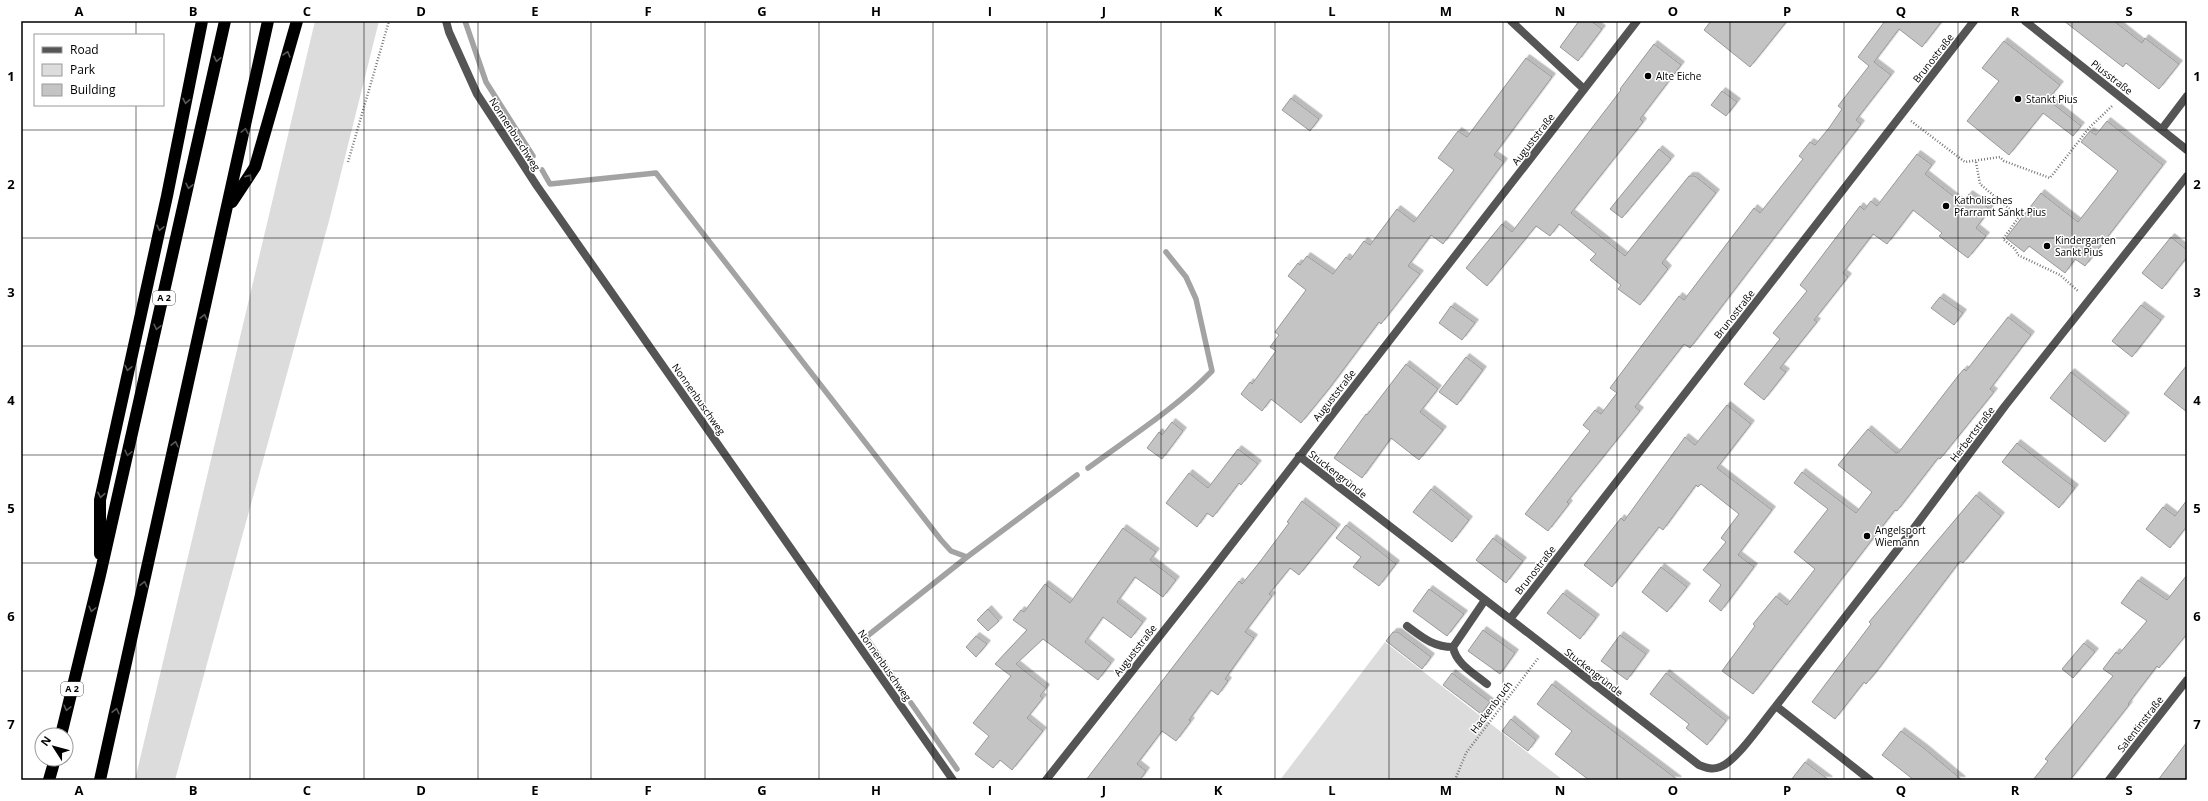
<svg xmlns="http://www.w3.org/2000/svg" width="2208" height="801" font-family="'Open Sans',sans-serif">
<defs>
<filter id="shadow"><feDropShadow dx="3.5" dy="-3.5" stdDeviation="0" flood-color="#0004"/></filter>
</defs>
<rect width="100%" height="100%" fill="#fff"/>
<!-- green -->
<path fill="#dcdcdc" d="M315,21H379L329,221L175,780H135Z
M1385,642L1563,780H1280Z"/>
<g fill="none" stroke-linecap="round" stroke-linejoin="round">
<!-- stream -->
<path stroke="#a3a3a3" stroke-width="5.5" d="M465,21L486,82L533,156
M542,170L550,184L656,173L941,540L951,551L967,557
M1088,468C1130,437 1176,408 1212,371L1196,299L1186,277L1166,252
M901,689L866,637L967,557L1077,475
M911,703L957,769"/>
</g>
<!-- building -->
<path fill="#c4c4c4" stroke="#999" filter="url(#shadow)" d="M1579,21H1591L1602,29L1578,61L1560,47Z
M1711,21H1787L1750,67L1704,30Z
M1885,21H1942L1922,47L1899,29L1874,62L1891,75L1856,120L1861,124L1690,348L1684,344L1635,407L1640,411L1567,502L1569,504L1548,531L1525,514L1590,431L1583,425L1595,410L1601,414L1617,393L1610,388L1679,296L1684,300L1754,208L1760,213L1803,159L1799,156L1810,142L1815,145L1829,128L1842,109L1838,106L1869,66L1858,57Z
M2064,21H2114L2142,43L2145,38L2179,64L2159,89L2126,63L2123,67Z
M2004,41L2060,85L2050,97L2053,100L2051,102L2081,126L2073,136L2043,113L2009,155L1967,121L1999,81L1982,68Z
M1654,44L1681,65L1640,119L1643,122L1571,213L1625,256L1689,176H1695L1716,193L1662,263L1668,269L1640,305L1618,289L1621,285L1590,260L1596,254L1559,224L1550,236L1536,226L1487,286L1466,268L1502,224L1512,232L1621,90L1620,89Z
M1526,58L1552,77L1494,155L1504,162L1443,244L1431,235L1408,266L1420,274L1381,324L1379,322L1328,390L1301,423L1271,399L1262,411L1248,400L1241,394L1250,382L1252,384L1276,351L1270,347L1279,335L1275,332L1306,290L1288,276L1298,263L1300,265L1307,256L1333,274L1346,257L1350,260L1364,241L1370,245L1397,209L1414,222L1454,170L1438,158L1458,131L1467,137Z
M1722,91L1737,102L1726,116L1711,105Z
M1291,98L1319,119L1310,131L1282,110Z
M2107,121L2163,165L2085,266L2075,259L2065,273L2029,246L2024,252L2006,238L2041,193L2078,222L2118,171L2081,142L2090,131L2096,135Z
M1659,149L1671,159L1622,218L1610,209Z
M1917,154L1932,165L1925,174L1962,203L1969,194L1990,209L1976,228L1986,236L1968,258L1939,236L1942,233L1913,210L1887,244L1873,234L1843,273L1848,277L1814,320L1817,322L1780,368L1786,372L1764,400L1744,384L1780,339L1773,333L1807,291L1800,285L1860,206L1864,210L1871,201L1877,206Z
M2171,237L2187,250V257L2162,289L2142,273Z
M1940,297L1963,313L1954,325L1931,308Z
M2141,305L2161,320L2132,357L2112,341Z
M1451,306L1475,323L1462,340L1439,323Z
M2008,317L2031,335L1990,389L1994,392L1940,459L1938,458L1897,511L1895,510L1753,694L1722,671L1755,626L1753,624L1776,596L1787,605L1815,569L1794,552L1828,509L1794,483L1802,472L1856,513L1872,492L1838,465L1868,429L1896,453L1899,452L1958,376L1964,369L1966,371Z
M1466,357L1483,370L1457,405L1439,392Z
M1406,364L1438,389L1420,412L1443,430L1419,460L1391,438L1362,478L1334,458L1366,414L1367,415Z
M2187,365V412L2164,394Z
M2071,372L2126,416L2105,442L2050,398Z
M1727,405L1751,424L1717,468L1772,510L1738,555L1754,567L1721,611L1709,601L1721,585L1703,570L1726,542L1721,538L1739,514L1701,484L1698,487L1696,485L1663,530L1659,527L1612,587L1584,565L1621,518L1624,521L1685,437L1695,445Z
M1172,422L1183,431L1162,459L1147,448L1159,432L1162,435Z
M2017,443L2075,488L2059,508L2002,462Z
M1238,449L1258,464L1241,485L1239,483L1213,517L1207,513L1197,527L1166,503L1189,473L1208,488Z
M1431,489L1469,520L1452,542L1413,512Z
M1976,495L2001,516L1963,563L1960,561L1876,672L1866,684L1864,682L1835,719L1812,702L1871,624L1869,622Z
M2187,500V526L2170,548L2146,529L2163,507L2175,516Z
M1302,501L1337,528L1299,575L1290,568L1269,594L1272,596L1245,632L1254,638L1225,679L1228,681L1218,695L1211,690L1189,720L1191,721L1176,741L1162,731L1137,764L1146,771L1140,780H1086L1239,581L1242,584L1259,563L1289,523L1287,522Z
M1346,525L1396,564L1379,586L1353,567L1361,557L1336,538Z
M1123,528L1156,552L1150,560L1176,580L1163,597L1135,577L1117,602L1143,622L1131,638L1103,617L1085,642L1111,663L1098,680L1043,639L1016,664L1046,688L1040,696L1043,698L1027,718L1043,731L1012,770L1000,760L993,768L975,754L989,736L973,723L1011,676L995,664L1027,630L1013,620L1021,610L1024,612L1045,584L1070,603Z
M1493,538L1523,561L1506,583L1476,560Z
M1661,567L1687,587L1667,612L1642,592Z
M2187,575V634L2159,668L2157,666L2128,704L2129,705L2070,780H2033L2048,761L2045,759L2113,676L2103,669L2116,652L2119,654L2147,621L2121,603L2138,580L2167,600Z
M1429,589L1464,614L1447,636L1413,611Z
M1563,593L1596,618L1580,639L1547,613Z
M988,609L999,621L988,631L977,620Z
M1483,630L1515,653L1500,674L1468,651Z
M1393,632H1398L1431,657L1422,669L1386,641Z
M1620,635L1646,654L1627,680L1601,661Z
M976,636L987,644L976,657L966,647Z
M2084,643L2095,652L2073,678L2062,669Z
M1452,673L1490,702L1481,714L1443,685Z
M1666,673L1726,721L1707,745L1686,728L1689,724L1650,694Z
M1552,684L1588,712L1678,780H1589L1555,754L1572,731L1537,704Z
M1511,719L1536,740L1528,751L1502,731Z
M1901,731L1925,749L1962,780H1914L1882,755Z
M2187,742V780H2158Z
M1805,762L1829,780H1791Z"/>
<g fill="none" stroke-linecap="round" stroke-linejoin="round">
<!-- path -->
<path stroke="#777" stroke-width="2.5" stroke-dasharray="1 2" stroke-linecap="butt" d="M1911,121L1965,162L2000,157L2004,161L2050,178L2089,128L2112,106
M348,162L389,21
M1976,162L1980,184L2019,217L2003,239L2015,249L2018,255L2060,275L2079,292
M1455,780L1466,753L1539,657"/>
<!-- service -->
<path stroke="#555" stroke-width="8" d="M1511,21L1584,89
M1485,600L1453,647C1456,664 1475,674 1487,684
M1407,626C1422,637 1433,647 1453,647"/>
<!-- minor -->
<path stroke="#555" stroke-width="8" d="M446,21L449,32L477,94L537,186L953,780
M2025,21L2187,150
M2162,129L2187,96
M1299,456L1699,765C1707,768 1712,770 1720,767C1736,762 1764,720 1776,706L1870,780
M1510,619L1974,21
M1776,706L1911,532L2005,406L2187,176
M1046,780L1204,580L1637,21"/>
<!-- tertiary -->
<path stroke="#555" stroke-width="8" d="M2109,780L2187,680"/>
<!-- motorway -->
<path stroke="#000" stroke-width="12" d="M232,202L255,167L297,21
M100,554V500L167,196L202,21
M61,735L100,575L225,21
M49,780L55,759
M100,780L268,21"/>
</g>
<!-- one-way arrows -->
<defs><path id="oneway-chevron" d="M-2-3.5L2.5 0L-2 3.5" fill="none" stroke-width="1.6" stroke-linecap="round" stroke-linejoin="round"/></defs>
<g stroke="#595959">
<use href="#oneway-chevron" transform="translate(287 54) rotate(-74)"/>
<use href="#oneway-chevron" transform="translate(217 59) rotate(102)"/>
<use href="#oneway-chevron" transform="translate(186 101) rotate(101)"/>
<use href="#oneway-chevron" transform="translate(245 131) rotate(-78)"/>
<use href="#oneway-chevron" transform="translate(249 177) rotate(-57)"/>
<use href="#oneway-chevron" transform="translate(189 186) rotate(103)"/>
<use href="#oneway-chevron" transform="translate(160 228) rotate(103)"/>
<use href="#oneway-chevron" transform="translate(204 317) rotate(-77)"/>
<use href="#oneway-chevron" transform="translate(157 327) rotate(103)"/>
<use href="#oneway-chevron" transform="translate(128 368) rotate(103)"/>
<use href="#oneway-chevron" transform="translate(175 444) rotate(-77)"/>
<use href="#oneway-chevron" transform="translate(128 453) rotate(103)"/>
<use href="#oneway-chevron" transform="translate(101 495) rotate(100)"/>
<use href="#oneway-chevron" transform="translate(144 584) rotate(-77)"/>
<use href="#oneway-chevron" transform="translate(92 609) rotate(104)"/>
<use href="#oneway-chevron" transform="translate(67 708) rotate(104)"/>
<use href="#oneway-chevron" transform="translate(116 711) rotate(-77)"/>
</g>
<!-- grid -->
<path fill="none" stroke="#000" stroke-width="1" stroke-opacity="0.55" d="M136,21V35M250,21V780M364,21V780M478,21V780M591,21V780M705,21V780M819,21V780M933,21V780M1047,21V780M1161,21V780M1275,21V780M1389,21V780M1503,21V780M1617,21V780M1730,21V780M1844,21V780M1958,21V780M2072,21V780M136,105V780M21,130H2187M21,238H2187M21,346H2187M21,455H2187M21,563H2187M21,671H2187"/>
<!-- markers -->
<g fill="#000" stroke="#fff" stroke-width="1.5">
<circle cx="1648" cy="76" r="4"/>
<circle cx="2018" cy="99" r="4"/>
<circle cx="1946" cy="206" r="4"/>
<circle cx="2047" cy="246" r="4"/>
<circle cx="1867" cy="536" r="4"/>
</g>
<g text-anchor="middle" stroke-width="3" stroke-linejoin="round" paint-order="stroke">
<!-- shield labels -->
<g fill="#fff" stroke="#4c4c4c" stroke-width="1">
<rect x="153" y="291" width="22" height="14" rx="3"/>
<rect x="61" y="682" width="22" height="14" rx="3"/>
</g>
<g font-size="9" font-weight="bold" fill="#000">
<text x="164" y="301">A 2</text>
<text x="72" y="692">A 2</text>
</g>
<!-- street labels -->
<g font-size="10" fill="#000" stroke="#fff">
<text transform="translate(1933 58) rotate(-52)" y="4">Brunostraße</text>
<text transform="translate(2112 77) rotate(38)" y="4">Piusstraße</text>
<text transform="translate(515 134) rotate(57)" y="4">Nonnenbuschweg</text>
<text transform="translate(1533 139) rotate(-52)" y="4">Auguststraße</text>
<text transform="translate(1734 314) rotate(-52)" y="4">Brunostraße</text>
<text transform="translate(1334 395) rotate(-52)" y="4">Auguststraße</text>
<text transform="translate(699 399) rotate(55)" y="4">Nonnenbuschweg</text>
<text transform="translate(1972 434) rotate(-53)" y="4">Herbertstraße</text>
<text transform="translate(1338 474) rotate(38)" y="4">Stuckengründe</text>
<text transform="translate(1535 570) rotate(-52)" y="4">Brunostraße</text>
<text transform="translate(1135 650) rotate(-52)" y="4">Auguststraße</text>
<text transform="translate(885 665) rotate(55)" y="4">Nonnenbuschweg</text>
<text transform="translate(1594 672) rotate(38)" y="4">Stuckengründe</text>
<text transform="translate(1491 707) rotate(-53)" y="4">Hackenbruch</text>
<text transform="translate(2140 724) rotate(-52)" y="4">Salentinstraße</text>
</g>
<!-- poi labels -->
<g font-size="10" fill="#000" stroke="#fff" text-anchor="start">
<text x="1656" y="80">Alte Eiche</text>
<text x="2026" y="103">Stankt Pius</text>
<text x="1954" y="204">Katholisches<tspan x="1954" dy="12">Pfarramt Sankt Pius</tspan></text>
<text x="2055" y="244">Kindergarten<tspan x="2055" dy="12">Sankt Pius</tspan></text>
<text x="1875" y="534">Angelsport<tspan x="1875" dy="12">Wiemann</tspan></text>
</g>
</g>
<!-- border -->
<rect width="2208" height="801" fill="none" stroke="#ffffff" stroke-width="44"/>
<!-- legend -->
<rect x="34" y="34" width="130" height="72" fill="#ffffff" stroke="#999999"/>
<rect x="42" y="47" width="20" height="6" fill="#555555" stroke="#999999"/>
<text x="70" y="54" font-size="12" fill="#000000">Road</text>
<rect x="42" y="64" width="20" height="12" fill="#dcdcdc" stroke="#999999"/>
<text x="70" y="74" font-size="12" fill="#000000">Park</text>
<rect x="42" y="84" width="20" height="12" fill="#c4c4c4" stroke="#999999"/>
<text x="70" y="94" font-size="12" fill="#000000">Building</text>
<!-- north arrow -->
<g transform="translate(54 747) rotate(306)"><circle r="19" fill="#ffffff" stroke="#999999"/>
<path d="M0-3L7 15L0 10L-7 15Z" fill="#000000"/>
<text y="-6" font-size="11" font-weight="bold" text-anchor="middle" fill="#000000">N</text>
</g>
<rect x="22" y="22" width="2164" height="757" fill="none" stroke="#000" stroke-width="1.5"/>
<g font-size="13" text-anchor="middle" font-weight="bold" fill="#000">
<text x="79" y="16">A</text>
<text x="193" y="16">B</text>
<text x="307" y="16">C</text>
<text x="421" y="16">D</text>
<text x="535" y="16">E</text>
<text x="648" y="16">F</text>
<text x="762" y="16">G</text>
<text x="876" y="16">H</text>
<text x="990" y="16">I</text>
<text x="1104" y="16">J</text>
<text x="1218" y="16">K</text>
<text x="1332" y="16">L</text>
<text x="1446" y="16">M</text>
<text x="1560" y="16">N</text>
<text x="1673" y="16">O</text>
<text x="1787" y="16">P</text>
<text x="1901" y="16">Q</text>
<text x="2015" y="16">R</text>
<text x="2129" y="16">S</text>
<text x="11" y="81">1</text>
<text x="2197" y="81">1</text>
<text x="11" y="189">2</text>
<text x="2197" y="189">2</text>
<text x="11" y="297">3</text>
<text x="2197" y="297">3</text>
<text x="11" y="405">4</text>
<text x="2197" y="405">4</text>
<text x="11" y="513">5</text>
<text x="2197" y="513">5</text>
<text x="11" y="621">6</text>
<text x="2197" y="621">6</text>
<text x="11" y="729">7</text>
<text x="2197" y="729">7</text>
<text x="79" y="795">A</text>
<text x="193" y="795">B</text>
<text x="307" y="795">C</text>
<text x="421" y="795">D</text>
<text x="535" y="795">E</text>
<text x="648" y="795">F</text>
<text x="762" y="795">G</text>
<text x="876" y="795">H</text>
<text x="990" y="795">I</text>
<text x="1104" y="795">J</text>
<text x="1218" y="795">K</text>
<text x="1332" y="795">L</text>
<text x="1446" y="795">M</text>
<text x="1560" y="795">N</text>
<text x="1673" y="795">O</text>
<text x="1787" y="795">P</text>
<text x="1901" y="795">Q</text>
<text x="2015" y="795">R</text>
<text x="2129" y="795">S</text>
</g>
</svg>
